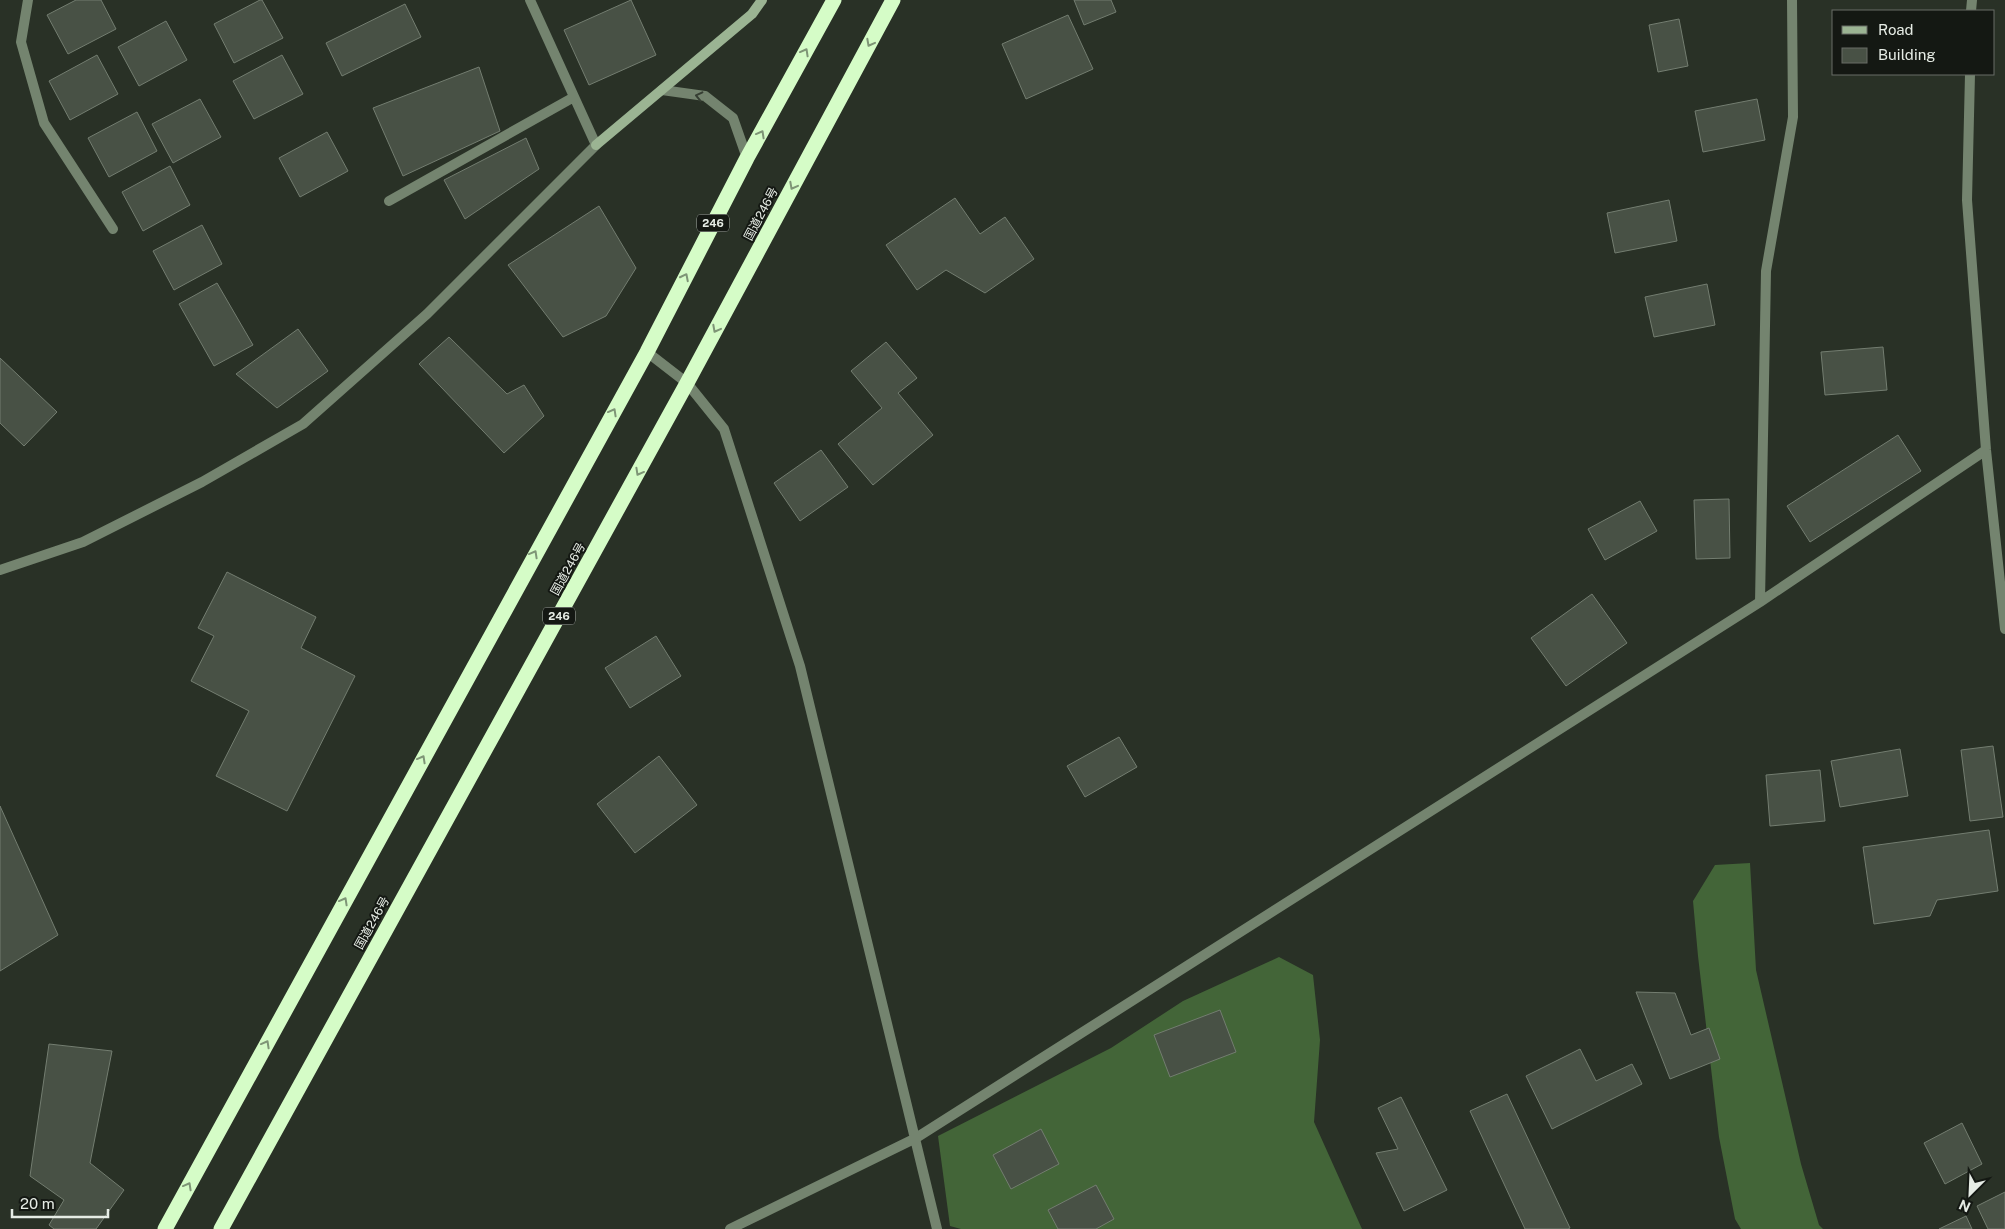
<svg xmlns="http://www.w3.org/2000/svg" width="2005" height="1229" font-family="'Public Sans','Noto Sans JP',sans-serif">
<rect width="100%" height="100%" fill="#293126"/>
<!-- forest -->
<path fill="#436538" d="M1750,863L1756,970L1801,1164L1819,1225L1823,1229H1741L1735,1219L1719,1137L1698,956L1693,901L1715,865Z
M1279,957L1313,975L1320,1040L1314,1122L1362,1229H961L950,1226L938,1136L1111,1048L1183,1001Z"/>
<!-- building -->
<path fill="#485145" stroke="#737d70" d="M76,0H101L116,29L68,54L47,15Z
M260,0H262L283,38L234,63L214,24Z
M631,0L656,55L589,85L564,30Z
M1074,0H1111L1116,12L1084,25Z
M405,4L421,37L342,76L326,43Z
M1068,15L1093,69L1026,99L1002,44Z
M1679,19L1688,66L1658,72L1649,25Z
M166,21L187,60L139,86L118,47Z
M97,55L118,94L70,120L49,81Z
M282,55L303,94L254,119L233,81Z
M479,67L500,131L403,176L373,108Z
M200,99L221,137L173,163L152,124Z
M1757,99L1765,140L1703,152L1695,111Z
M137,112L157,151L109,177L88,138Z
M327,132L348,171L300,197L279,158Z
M526,138L539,169L465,219L444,180Z
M170,166L190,205L143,231L122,192Z
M955,198L980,234L1005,217L1034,259L985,293L946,270L917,290L886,245Z
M1669,200L1677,241L1615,253L1607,213Z
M599,206L636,268L606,316L563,337L508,265Z
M202,225L222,264L174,290L153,251Z
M217,283L253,345L214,366L179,304Z
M1707,284L1715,325L1654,337L1645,297Z
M298,329L328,371L277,408L236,374Z
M449,337L507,394L524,385L544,416L504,453L419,364Z
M886,342L917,378L898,393L933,435L873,485L838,444L882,408L851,371Z
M1883,347L1887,390L1825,395L1821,352Z
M0,358L57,412L24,446L0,423Z
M1898,435L1921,471L1810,542L1787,506Z
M821,450L848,487L800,521L774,483Z
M1729,499L1730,558L1696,559L1694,500Z
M1640,501L1657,531L1605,560L1588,529Z
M227,572L316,617L301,648L355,676L287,811L216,776L249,711L191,681L214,636L198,628Z
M1592,594L1627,643L1566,686L1531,638Z
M656,636L681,676L630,708L605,668Z
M1119,737L1137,767L1085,797L1067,766Z
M1993,746L2003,817L1970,821L1961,750Z
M1900,749L1908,796L1840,807L1831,761Z
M659,756L697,805L635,853L597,804Z
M1820,770L1825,821L1770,826L1766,775Z
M0,806L58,935L0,971Z
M1989,830L1998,891L1937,900L1930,916L1874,924L1863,847Z
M1636,992L1675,993L1691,1035L1709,1028L1720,1059L1670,1079Z
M1220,1010L1236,1052L1170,1077L1154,1035Z
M49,1044L112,1051L90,1163L124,1190L96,1229H54L49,1225L64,1200L30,1176Z
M1580,1049L1596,1081L1632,1064L1642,1084L1552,1129L1526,1076Z
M1507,1094L1570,1228L1568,1229H1525L1470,1111Z
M1401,1097L1447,1190L1404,1211L1376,1153L1398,1149L1378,1108Z
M1962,1123L1982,1164L1945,1184L1924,1143Z
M1041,1129L1059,1164L1011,1189L993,1155Z
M1096,1185L1114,1219L1096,1229H1058L1048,1210Z
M2005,1192V1229H1988L1977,1206Z
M1966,1216L1972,1229H1939Z"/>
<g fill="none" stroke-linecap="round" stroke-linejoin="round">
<!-- street -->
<path stroke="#74846f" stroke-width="10" d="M28,0L21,42L44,123L113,229
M1971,11L1972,0
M1970,74L1967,200L1986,450L2005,629
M662,90L705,96L733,118L747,158
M389,201L574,97
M647,352L687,383L724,429L800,666L937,1229
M0,570L83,542L202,482L303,424L427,314L596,145L530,0
M1760,602L1766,271L1793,117L1792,0
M730,1229L916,1138L1760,602L1986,450"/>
<!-- secondary -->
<path stroke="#9bb493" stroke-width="10" d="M596,145L752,14L762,0"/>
<!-- highway -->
<path stroke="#d5fcc7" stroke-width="15" d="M165,1229L647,352L747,158L834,0
M221,1229L687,383L893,0"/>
</g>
<!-- one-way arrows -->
<defs><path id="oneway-chevron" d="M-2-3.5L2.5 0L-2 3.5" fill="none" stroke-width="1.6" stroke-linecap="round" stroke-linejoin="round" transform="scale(1.25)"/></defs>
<g stroke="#7e9576">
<use href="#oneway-chevron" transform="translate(870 43) rotate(118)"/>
<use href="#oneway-chevron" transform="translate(805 52) rotate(-61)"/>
<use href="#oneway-chevron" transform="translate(761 134) rotate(-61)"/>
<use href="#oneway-chevron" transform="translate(793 186) rotate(118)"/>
<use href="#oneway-chevron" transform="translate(685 277) rotate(-63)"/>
<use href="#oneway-chevron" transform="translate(716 329) rotate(118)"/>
<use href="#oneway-chevron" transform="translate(613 412) rotate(-61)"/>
<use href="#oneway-chevron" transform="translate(639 472) rotate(119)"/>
<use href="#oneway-chevron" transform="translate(534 554) rotate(-61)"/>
<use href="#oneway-chevron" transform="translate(422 759) rotate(-61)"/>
<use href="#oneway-chevron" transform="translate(344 901) rotate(-61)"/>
<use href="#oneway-chevron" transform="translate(266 1044) rotate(-61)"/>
<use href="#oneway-chevron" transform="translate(188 1186) rotate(-61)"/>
</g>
<use stroke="#363e33" href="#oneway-chevron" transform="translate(699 96) rotate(-167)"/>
<g text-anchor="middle" stroke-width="4" stroke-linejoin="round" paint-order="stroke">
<!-- shield labels -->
<g fill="#141813" stroke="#a7aca6" stroke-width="1">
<rect x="697" y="214.5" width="32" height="17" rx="4"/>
<rect x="543" y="607.5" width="32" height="17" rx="4"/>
</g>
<g font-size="11" font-weight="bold" fill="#e6ece5">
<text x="713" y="227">246</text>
<text x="559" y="620">246</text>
</g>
<!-- street labels -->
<g font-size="12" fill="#e6ece5" stroke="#141813">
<text transform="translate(761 214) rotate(-62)" y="4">国道246号</text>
<text transform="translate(568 569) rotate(-61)" y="4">国道246号</text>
<text transform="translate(372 923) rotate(-61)" y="4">国道246号</text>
</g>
</g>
<!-- legend -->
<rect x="1832" y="10" width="162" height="65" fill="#141813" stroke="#686d67"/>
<rect x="1842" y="26" width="25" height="8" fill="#9bb493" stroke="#686d67"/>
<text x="1878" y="35" font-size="15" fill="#e6ece5">Road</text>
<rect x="1842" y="48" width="25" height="15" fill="#485145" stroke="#686d67"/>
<text x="1878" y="60" font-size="15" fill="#e6ece5">Building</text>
<!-- north arrow -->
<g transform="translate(1970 1194) rotate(204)" stroke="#141813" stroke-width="4" paint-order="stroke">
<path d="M0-4L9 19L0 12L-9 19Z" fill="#e6ece5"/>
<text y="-8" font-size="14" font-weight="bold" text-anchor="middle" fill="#e6ece5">N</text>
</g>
<!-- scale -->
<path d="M12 1209v8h96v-8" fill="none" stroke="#e6ece5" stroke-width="2.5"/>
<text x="20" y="1209" font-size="15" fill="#e6ece5" stroke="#141813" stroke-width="4" paint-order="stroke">20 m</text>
</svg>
